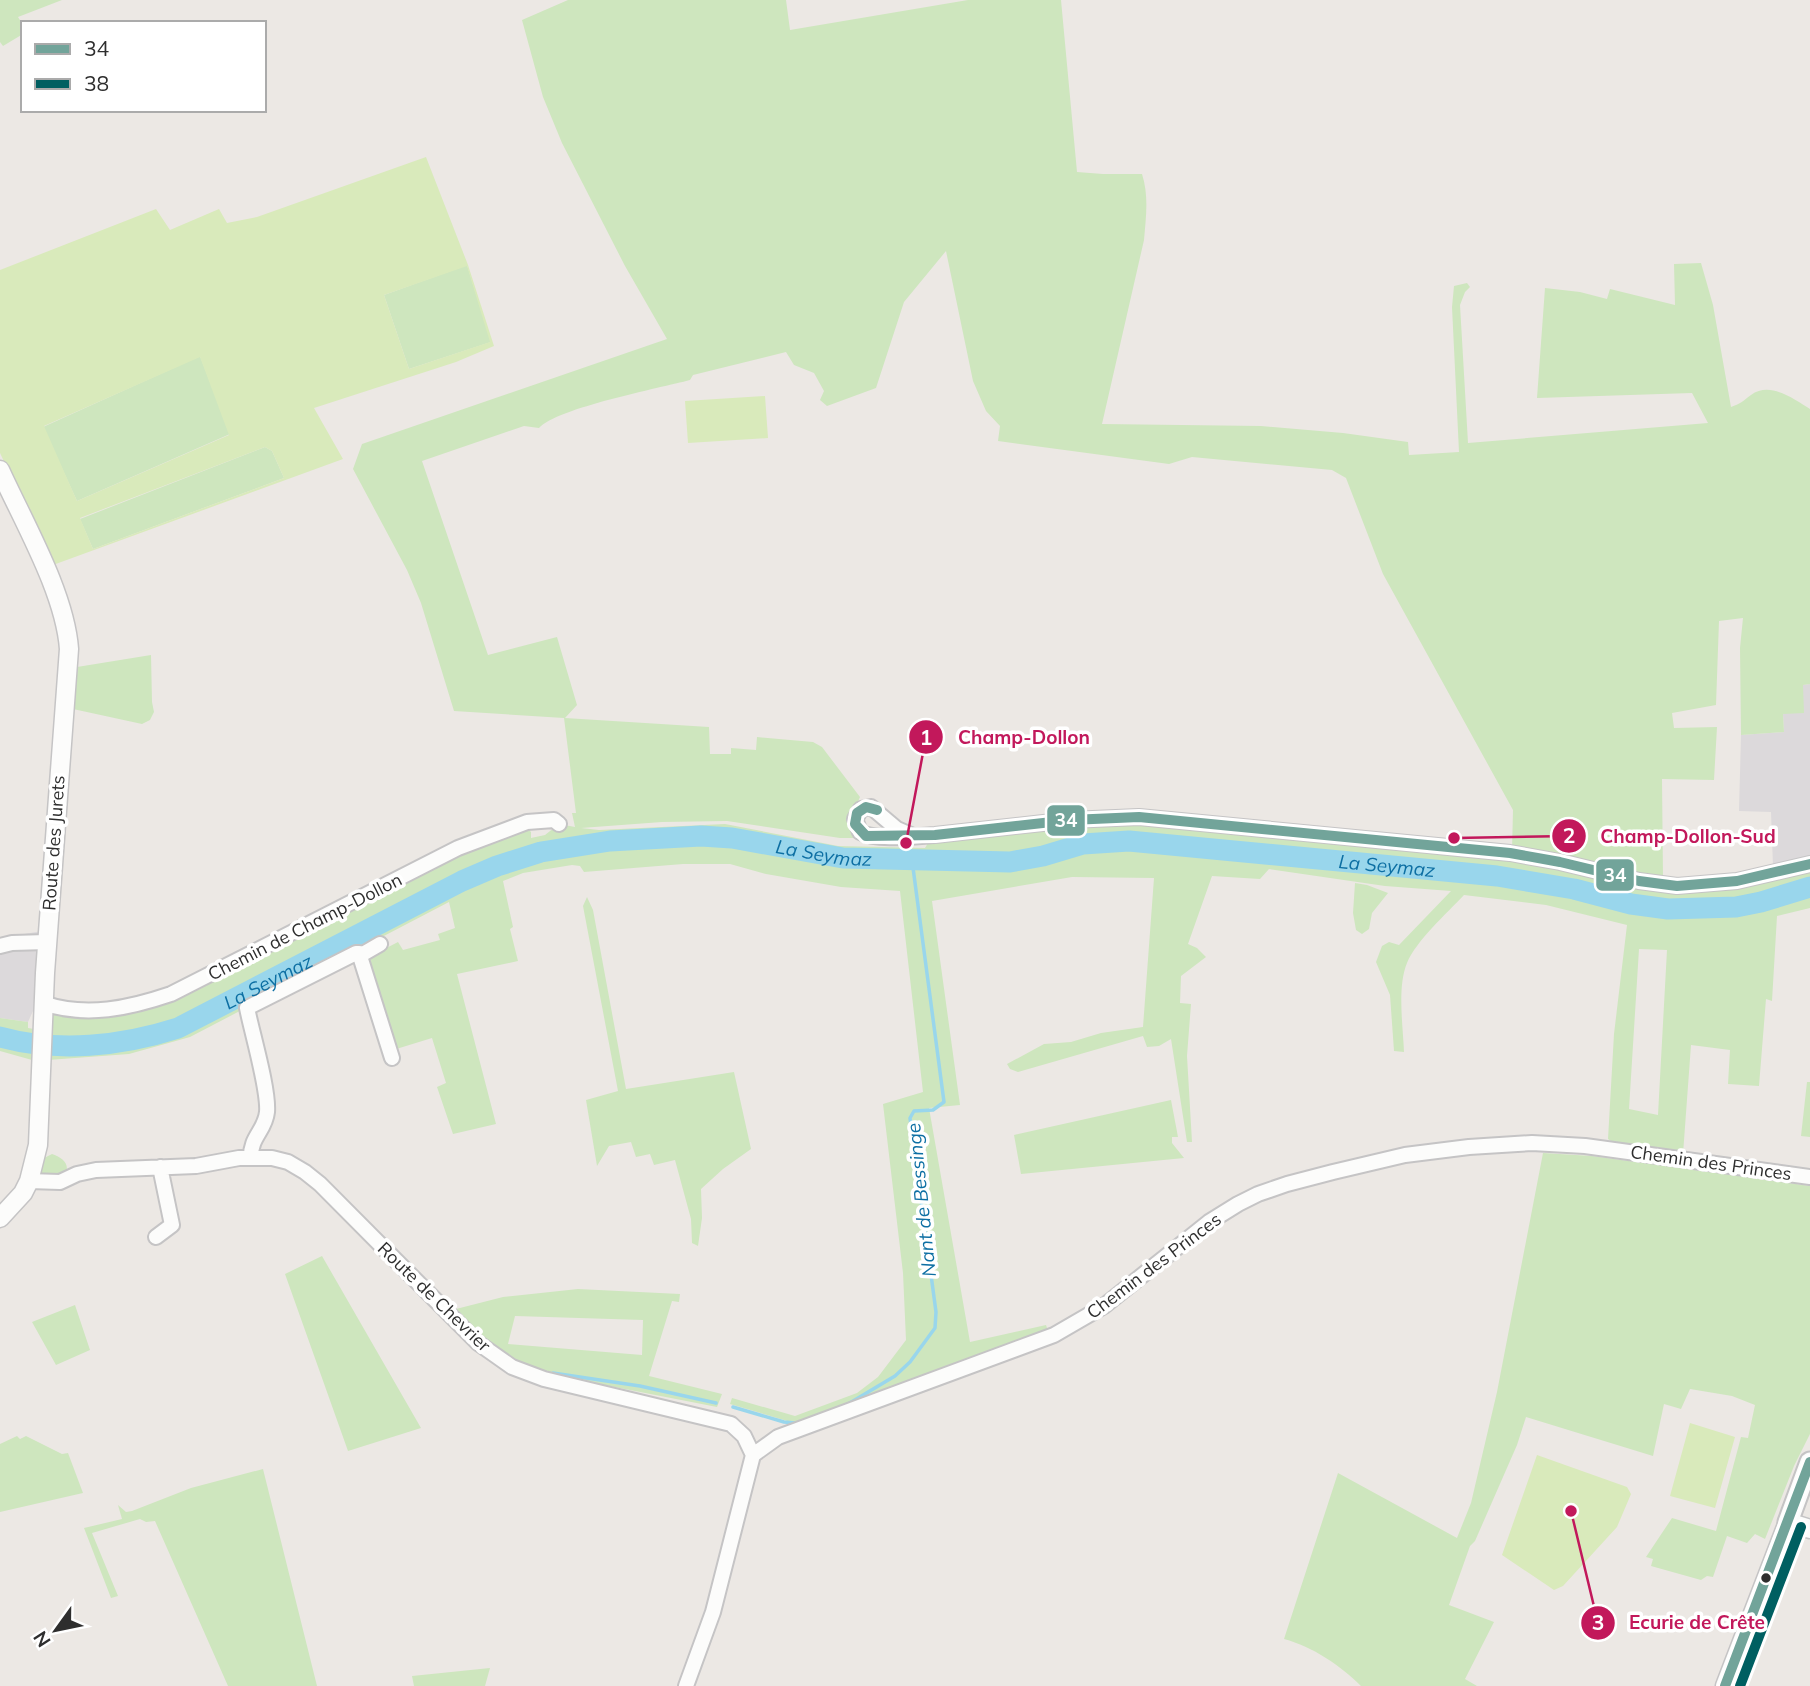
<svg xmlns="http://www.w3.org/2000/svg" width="1810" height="1686" font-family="Mulish,sans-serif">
<rect width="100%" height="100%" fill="#ece8e4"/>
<!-- industrial -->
<path fill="#dcd9db" d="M1810,684V858L1773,866L1771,812L1739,811L1741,735L1784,732L1783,714L1803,685Z
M42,931L37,1002L28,1022L0,1018V938Z"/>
<!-- green -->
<path fill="#cee6be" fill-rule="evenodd" d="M0,0H62L18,17L23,25V34L3,46L0,42Z
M568,0H786L790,30L968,0H1061L1077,172L1103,174H1142C1149,196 1146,217 1144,240L1102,424L1261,426L1343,433L1408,442L1409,455L1459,452L1452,307L1454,286L1467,283L1470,287L1465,292L1460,305L1468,443L1708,423L1692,393L1537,398L1545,288L1580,292L1607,299L1610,289L1675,305L1674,264L1701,263L1713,305L1731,407C1740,404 1743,401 1751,395C1770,381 1794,399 1810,409V684L1803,685L1804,713L1783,714L1784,732L1741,735L1740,648L1743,618L1719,621L1716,705L1672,713L1674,728L1717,727L1714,780L1662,779L1663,878L1512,850L1513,810L1383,574L1346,478L1332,470L1192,457L1169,464L998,441L1000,426L986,411L973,381L946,251L904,302L876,388L827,406L820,400L824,391L814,373L794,365L786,352L693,375L690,380C660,388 557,408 539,428L524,426L422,461L488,655L557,637L577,705L565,718L709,727L710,754H731V748L756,750L757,737L813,742L822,747L860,797C853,815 842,817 856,838H840L727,821L662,822L581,828L599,830L725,824L838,846L925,848L928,843L1092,823L1147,824L1512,860L1663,891L1704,892L1728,889L1810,870V908L1777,916L1772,1001L1766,999L1759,1086L1728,1084L1730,1050L1691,1045L1683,1154L1617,1145L1608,1139L1614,1034L1627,925L1546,905L1464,895C1447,913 1416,941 1407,963C1397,987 1403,1026 1404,1052L1394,1051L1390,995L1376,962L1382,946L1389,942L1399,945L1451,891L1385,886L1269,869L1260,879L1212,876L1188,944L1197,948L1206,957L1181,976L1180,1003L1191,1004L1187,1056L1192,1142H1187L1171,1039L1159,1046L1147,1047L1143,1036L1018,1072L1010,1069L1007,1064L1044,1044L1071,1042L1101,1033L1143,1027L1154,878L1072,877L932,901L960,1105L929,1108L970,1342L1046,1325L1048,1331L794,1423L730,1404L732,1398L795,1416L857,1393L878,1377L906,1340L903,1273L883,1104L923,1092L900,891L841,887L766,874L730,864H683L584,872L580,866L572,865L523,873L503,881L513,927L510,929L518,961L457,974L496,1124L453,1134L437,1087L446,1083L432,1038L393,1050L369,969L371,956L398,942L403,950L440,940L438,934L455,928L449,902L190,1037L129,1054L48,1060L43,1003L83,1011L189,986L198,990L220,978L224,968L280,940L291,942L313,931L316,921L381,887L391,891L414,878L415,869L528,829L531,832V838L545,835L559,824L575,827L572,813H576L564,718L454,711L421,603L407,570L353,469L362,444L667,339L625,266L562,143L543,97L522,20ZM1639,949L1667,950L1658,1115L1629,1109Z
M467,265L491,342L409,369L384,295Z
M200,356L230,434L77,501L43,427Z
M265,447L272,451L284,478L93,549L80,519Z
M151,655L152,702L154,712L150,720L142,724L73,709L77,667Z
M1355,883L1367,885L1388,893L1372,913L1369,929L1362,934L1356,930L1353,913Z
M587,897L593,910L626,1089L734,1072L751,1149L723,1169L701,1189L702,1218L698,1246L692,1243L691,1219L675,1160L654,1165L650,1154L636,1157L631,1142L609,1146L597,1166L586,1100L618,1091L583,906Z
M0,1018L28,1022V1028L34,1029L32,1060L0,1051Z
M1807,1082H1810V1137L1801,1136Z
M1171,1100L1178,1137H1172V1143L1184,1158L1021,1174L1014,1135Z
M1543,1153L1592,1156L1810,1186V1434L1794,1466L1765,1539L1755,1534L1747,1543L1727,1536L1713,1577L1707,1576L1701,1580L1651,1566L1653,1559L1646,1557L1672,1518L1716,1531L1741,1437L1748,1438L1755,1405L1732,1396L1690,1389L1681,1409L1664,1404L1653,1456L1526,1417L1517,1445L1475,1541L1470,1546L1449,1605L1494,1622L1465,1679L1477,1686H1361C1340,1665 1313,1647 1284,1639L1338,1473L1457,1538L1471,1503L1497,1392Z
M52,1154C62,1157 72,1165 64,1176H41L38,1171L42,1159Z
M322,1256L421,1428L348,1451L285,1274Z
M578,1289L680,1294L679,1302L672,1301L649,1376L722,1394L717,1407L548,1374L521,1364L496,1350L463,1319L464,1316L456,1309L503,1297ZM515,1316L643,1320L642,1355L508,1344Z
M75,1305L90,1350L56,1365L32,1322Z
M17,1436L20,1439L26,1436L62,1454L68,1453L83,1493L0,1512V1444Z
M263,1469L317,1686H228L155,1521L146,1522L140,1519L92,1533L118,1596L111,1598L84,1528L122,1519L118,1505L126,1512L132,1511L191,1488Z
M490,1668L485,1686H414L412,1676Z"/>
<!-- pitch -->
<path fill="#d9eabb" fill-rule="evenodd" d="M426,157L468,265L494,346L456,362L314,408L343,459L53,565L0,453V270L156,209L170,230L219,209L227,223L257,217ZM467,266L490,342L409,369L384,295ZM200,357L229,435L77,501L44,426ZM265,447L272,451L284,478L93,549L80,518Z
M765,396L768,438L688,443L685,401Z
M1690,1423L1735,1437L1715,1508L1670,1496Z
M1537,1455L1627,1487L1631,1494L1617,1527L1563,1586L1554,1590L1502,1555Z"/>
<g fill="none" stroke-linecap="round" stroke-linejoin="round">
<!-- stream -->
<path stroke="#99d6ec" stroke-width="3.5" d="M553,1373L640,1386L716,1403
M848,1404L895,1376L910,1362L935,1328L936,1312L910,1118L914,1111L933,1110L944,1102L912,860
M733,1407L784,1422L795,1423"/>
<!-- river -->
<path stroke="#99d6ec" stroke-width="21" id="s1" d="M0,1037C58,1053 122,1046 178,1028L462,881L497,866L541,852L610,841L701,836L732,838L843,858L1010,862L1043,856L1083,844L1129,841L1497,876L1574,889L1631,904L1668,909L1736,907L1761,902L1810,887"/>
<defs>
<path id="minor" d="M913,836L897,829L871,807L861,809L855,819L860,832C876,841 917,836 935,835L1070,820L1139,817L1510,853L1560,862L1639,881L1677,886L1737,881L1810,864
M0,946L12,943L47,942
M361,955L380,944
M43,1003C86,1018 130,1008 171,994L458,848L527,822L554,820L559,824
M251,1158C250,1137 265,1131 267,1112C269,1090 252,1033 247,1008L356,953H359L392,1058
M29,1181L60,1182L77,1174L96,1170L196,1166L239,1158H272L288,1162L305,1172L320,1184L478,1343L512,1367L544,1379L731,1424L744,1436L753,1455
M156,1237L172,1225L160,1167
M686,1686L713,1612L753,1455L778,1437L1054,1335L1104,1306L1209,1222L1238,1204L1258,1194L1287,1184L1333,1172L1405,1155L1469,1147L1532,1143L1585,1146L1810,1177"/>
<path id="tertiary" d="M0,470C24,523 65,593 69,649L45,973L38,1145L29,1181L23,1193L0,1218
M1725,1686L1788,1522L1810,1529"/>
<path id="secondary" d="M1788,1522L1810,1462"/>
</defs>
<!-- minor casing -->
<use href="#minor" stroke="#c5c4c5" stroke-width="18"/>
<!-- tertiary casing -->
<use href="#tertiary" stroke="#c5c4c5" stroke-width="21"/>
<!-- secondary casing -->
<use href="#secondary" stroke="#c5c4c5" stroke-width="23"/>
<!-- minor -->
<use href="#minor" stroke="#fcfcfb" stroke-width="14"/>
<!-- tertiary -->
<use href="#tertiary" stroke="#fcfcfb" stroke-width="18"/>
<!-- secondary -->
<use href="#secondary" stroke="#fcfcfb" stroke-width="19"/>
<defs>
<path id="bus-1" d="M877,810L866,807L857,813L855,824L866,836L935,835L1070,820L1139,817L1510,853L1560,862L1639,881L1677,886L1737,881L1810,864
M1725,1686L1810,1462"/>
<path id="bus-2" d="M1740,1686L1801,1527"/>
</defs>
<!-- bus-1 casing -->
<use href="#bus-1" stroke="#fff" stroke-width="16"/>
<!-- bus-2 casing -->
<use href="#bus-2" stroke="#fff" stroke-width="16"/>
<!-- bus-1 -->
<use href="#bus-1" stroke="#72a49a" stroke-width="10"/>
<!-- bus-2 -->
<use href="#bus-2" stroke="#005f61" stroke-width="10"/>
</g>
<!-- markers -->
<circle fill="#2e2e2e" stroke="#fff" stroke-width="2.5" cx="1766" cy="1578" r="6"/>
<g text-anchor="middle" stroke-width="7" stroke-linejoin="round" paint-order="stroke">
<!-- street labels -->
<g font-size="18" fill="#2e2e2e" stroke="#fff">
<text transform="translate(54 843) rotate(-86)" y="6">Route des Jurets</text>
<text transform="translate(305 927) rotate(-27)" y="6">Chemin de Champ-Dollon</text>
<text transform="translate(1711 1163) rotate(8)" y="6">Chemin des Princes</text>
<text transform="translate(1154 1266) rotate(-37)" y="6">Chemin des Princes</text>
<text transform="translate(434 1297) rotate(44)" y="6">Route de Chevrier</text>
</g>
<!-- water labels -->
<g font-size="19" font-style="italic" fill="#0d6fa3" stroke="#fff">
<text dy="7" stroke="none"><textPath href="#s1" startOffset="870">La Seymaz</textPath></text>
<text dy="7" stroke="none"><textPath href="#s1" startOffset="1437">La Seymaz</textPath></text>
<text dy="7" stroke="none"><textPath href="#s1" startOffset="282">La Seymaz</textPath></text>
<text transform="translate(921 1200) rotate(-96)" y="7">Nant de Bessinge</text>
</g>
</g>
<!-- callouts -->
<path fill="none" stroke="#c2185b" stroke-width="2.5" d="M906 843L926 737M1454 838L1569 836M1571 1511L1598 1623"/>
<g fill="#c2185b" stroke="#fff" stroke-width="2.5">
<circle cx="906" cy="843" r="7"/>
<circle cx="1454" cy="838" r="7"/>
<circle cx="1571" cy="1511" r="7"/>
<circle cx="926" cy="737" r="18"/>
<circle cx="1569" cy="836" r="18"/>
<circle cx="1598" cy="1623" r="18"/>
</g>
<g font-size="21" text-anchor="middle" font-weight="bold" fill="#fff">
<text x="926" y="745">1</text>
<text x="1569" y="843">2</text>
<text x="1598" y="1630">3</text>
</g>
<g font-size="19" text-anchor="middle" font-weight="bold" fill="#c2185b" stroke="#fff" stroke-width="7" stroke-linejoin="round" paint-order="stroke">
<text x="1024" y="744">Champ-Dollon</text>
<text x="1688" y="843">Champ-Dollon-Sud</text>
<text x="1697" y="1629">Ecurie de Crête</text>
</g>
<g stroke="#fff" stroke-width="2.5">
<rect x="1046" y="804" width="40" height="33" rx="7" fill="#72a49a"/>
<rect x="1595" y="858" width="40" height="34" rx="7" fill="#72a49a"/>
</g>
<g font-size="19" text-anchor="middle" font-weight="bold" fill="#fff">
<text x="1066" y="827">34</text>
<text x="1615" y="882">34</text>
</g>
<!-- legend -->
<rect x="21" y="21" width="245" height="91" fill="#ffffff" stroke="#ababab" stroke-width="2"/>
<rect x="35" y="44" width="35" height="10" fill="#72a49a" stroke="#ababab" stroke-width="2"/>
<text x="84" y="56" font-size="21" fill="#2e2e2e">34</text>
<rect x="35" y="79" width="35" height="10" fill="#005f61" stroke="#ababab" stroke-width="2"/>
<text x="84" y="91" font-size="21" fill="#2e2e2e">38</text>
<!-- north arrow -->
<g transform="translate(56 1630) rotate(237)" stroke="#ffffff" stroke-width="5" paint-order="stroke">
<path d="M0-5L12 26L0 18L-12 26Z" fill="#2e2e2e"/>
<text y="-10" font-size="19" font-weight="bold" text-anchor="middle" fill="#2e2e2e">N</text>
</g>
</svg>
